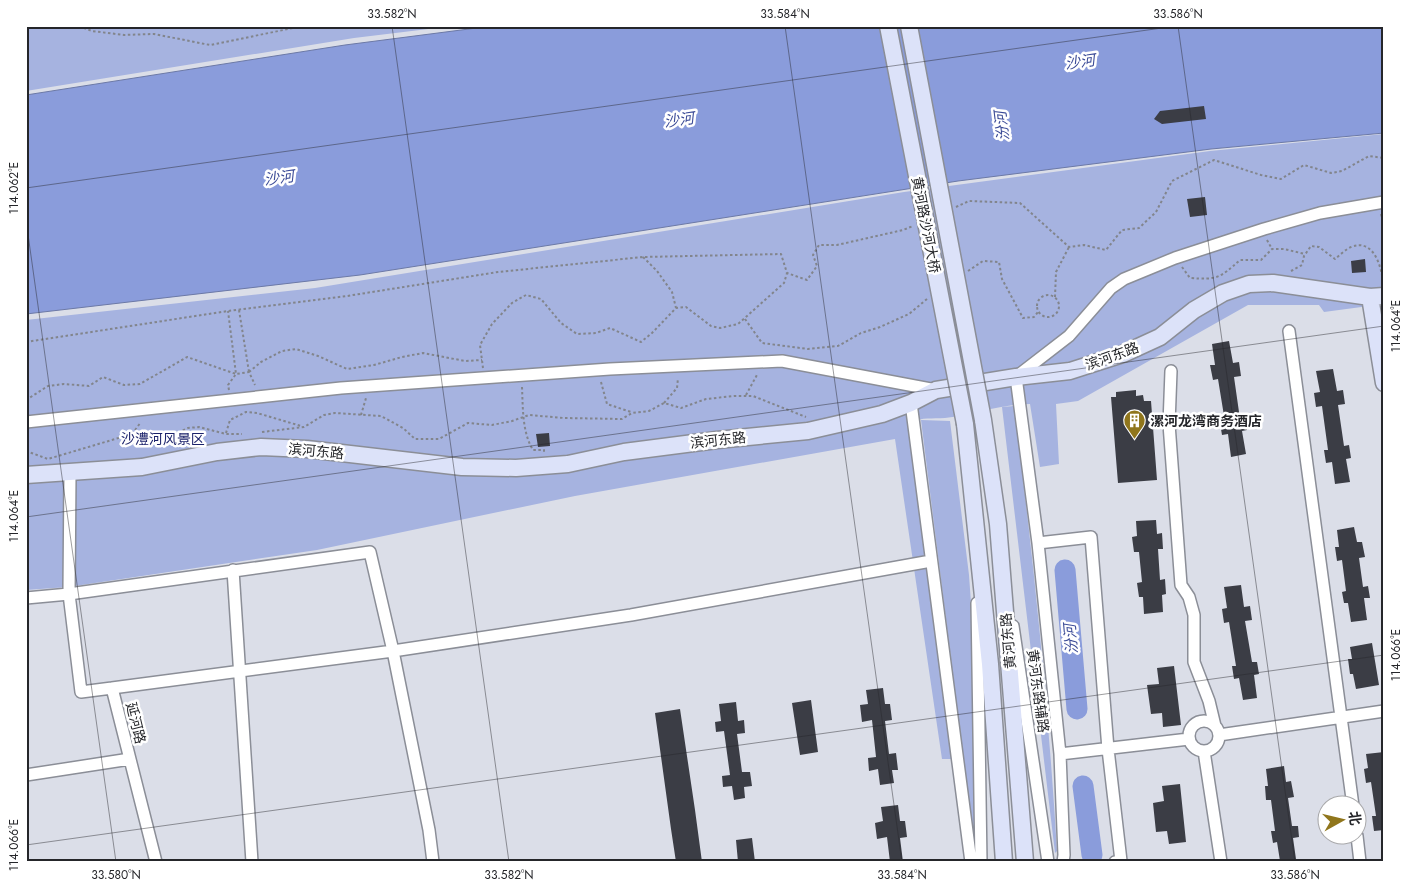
<svg xmlns="http://www.w3.org/2000/svg" width="1410" height="888" font-family="Jost,'Noto Sans SC',sans-serif">
<rect width="100%" height="100%" fill="#dbdee8"/>
<!-- green -->
<path fill="#a6b3e0" d="M26,26H453L354,38L26,91Z
M1384,134V304L1324,312L1319,305H1248L1078,401L1056,404L1059,464L1040,467L1030,404C1001,404 974,415 945,418C931,419 924,417 910,422L954,759H942L895,439L575,496L317,550L68,587L26,590V320L315,288L904,192L1210,151Z
M1014,406C1033,553 1048,702 1057,851L1055,853L1002,407Z
M921,420L950,421L969,575L975,659L976,859Z"/>
<!-- water -->
<path fill="#8a9cdb" stroke="#6c79a6" d="M492,26H1384V133L1211,149L958,181L360,275L26,314V95L345,45Z"/>
<g fill="none" stroke-linecap="round" stroke-linejoin="round">
<!-- river -->
<path stroke="#8a9cdb" stroke-width="21" d="M1065,570L1077,709
M1083,786L1092,855"/>
</g>
<!-- building -->
<path fill="#3b3d45" d="M1204,106L1206,119L1162,124L1154,119L1160,111Z
M1205,197L1207,215L1190,217L1187,199Z
M1365,259L1366,272L1352,273L1351,261Z
M1229,341L1233,363L1239,362L1241,376L1234,377L1240,419L1245,418L1247,430L1242,431L1246,454L1231,457L1228,434L1222,435L1220,423L1225,422L1218,379L1213,380L1210,365H1215L1212,344Z
M1333,369L1337,391L1343,390L1345,404L1338,405L1344,446L1349,445L1351,458L1346,459L1350,482L1335,484L1332,462L1326,463L1324,450H1328L1322,406L1316,407L1314,393L1320,392L1316,371Z
M1136,390V396L1143,395L1144,401H1151L1157,480L1118,483L1111,397H1116V392Z
M549,433L550,446L538,447L536,434Z
M1156,520L1157,534L1162,533L1163,549H1158L1160,580L1165,579L1166,594L1162,595L1163,612L1144,614L1143,597H1139L1137,583L1142,582L1139,552H1134L1132,537L1137,536L1136,521Z
M1354,527L1357,542H1362L1365,557L1359,558L1363,587L1368,586L1370,598H1364L1367,620L1351,622L1348,603H1344L1342,592L1346,591L1342,560L1337,561L1335,547H1339L1337,530Z
M1241,585L1244,607L1250,606L1252,620L1245,621L1252,662H1257L1259,674L1254,675L1257,698L1243,700L1239,678L1234,679L1232,666H1236L1229,622L1224,623L1222,609L1227,608L1224,587Z
M1372,643L1379,685L1356,689L1353,674H1350L1348,659H1352L1350,647Z
M1174,666L1181,725L1163,727L1162,713L1151,714L1147,685L1159,684L1157,668Z
M883,688L885,704H890L892,720L885,721L889,754L896,753L898,770H892L894,783L880,785L878,769L869,771L868,758L876,757L872,720L862,722L860,705L868,704L866,690Z
M811,700L818,752L800,755L792,703Z
M736,702L738,721L744,720L745,733L737,734L742,772H750L752,786L744,787L745,798L734,800L732,786L723,787L722,776L730,775L724,731L716,732L715,722L721,721L719,704Z
M680,709L695,810L702,862H676L671,829L655,713Z
M1384,752V830L1374,831L1372,816H1376L1371,782L1366,783L1364,769L1368,768L1366,754Z
M1284,766L1286,782L1291,781L1294,797L1288,798L1292,826H1298L1299,837L1293,838L1296,859L1280,861L1277,842L1273,843L1271,831H1275L1271,800H1266L1265,786H1268L1266,769Z
M1180,784L1186,842L1169,844L1167,831L1156,832L1153,803L1164,801L1162,786Z
M898,805L900,821H905L907,837L900,838L903,862H890L887,837L877,839L875,823L883,821L881,807Z
M752,838L755,862H738L736,840Z"/>
<g fill="none" stroke-linecap="round" stroke-linejoin="round">
<defs>
<path id="street" d="M1289,331L1353,806
M1171,371L1169,424L1181,585L1189,597L1194,615V662L1209,701L1215,726
M911,403L971,862
M26,422L341,388L610,369L782,361L936,390
M70,473L69,594L81,692L112,688L156,862
M1038,543L1091,537L1108,749L1121,861L1115,862
M233,570L252,862
M26,598L69,594L370,552L393,651L429,830L433,862
M977,603L981,862
M1013,626L1048,862
M112,688L393,651L631,615L931,561
M1189 736a15 15 0 1 1 30 0a15 15 0 1 1-30 0Z
M1219,735L1384,711
M1204,751L1221,862
M1060,754L1189,739
M26,775L130,759
M1357,836L1360,862
M1063,862L1064,855L1060,754L1038,543L1016,377L1069,336L1111,288L1124,279L1175,258L1264,229L1320,213L1384,202"/>
<path id="secondary" d="M1370,297L1384,383
M983,420L998,524L1025,862
M965,424L990,664L1004,862
M26,475L142,467L217,452L261,447L307,449L462,467L516,468L568,464L624,452L717,440L808,431L882,414L911,403L936,390L1016,377L1070,371L1123,354L1160,337L1194,310L1223,293L1249,284L1273,283L1370,297L1384,296"/>
</defs>
<!-- street casing -->
<use href="#street" stroke="#8b8e97" stroke-width="14"/>
<!-- secondary casing -->
<use href="#secondary" stroke="#8b8e97" stroke-width="19"/>
<!-- path -->
<path stroke="#82858c" stroke-width="2" stroke-dasharray="2.5 2.5" stroke-linecap="butt" d="M79,26L92,31L124,35L154,34L210,45L303,26
M956,207L969,201L1020,203L1069,247L1084,245L1106,250L1122,230L1139,228L1156,212L1172,181L1214,160L1261,175L1281,179L1304,165L1331,173L1342,171L1369,156L1384,158
M1381,214L1384,225
M1267,240L1272,249
M643,257L657,271L672,292L676,308
M1182,267L1190,278C1217,280 1220,278 1240,260H1261L1272,249H1284L1305,254
M968,271L983,261L999,262L1002,279L1023,318L1034,317L1038,312
M1291,271L1302,265L1304,256L1311,246L1319,247L1335,259C1340,255 1346,249 1351,247C1371,239 1379,260 1382,275L1384,274
M1037 306a11 11 0 1 1 22 0a11 11 0 1 1-22 0Z
M1055,297L1056,272L1069,247
M239,310L249,372
M745,319L762,343L808,349L838,346L861,333L880,327L909,314L927,299
M26,342L228,311L347,296L498,272L643,257L781,254L787,273L807,280L817,266L813,255L819,245H837L903,230L913,226
M483,368L480,345L492,324L512,303L526,295L541,299L561,323L577,334L596,333L610,328L641,342L652,333L676,308L686,307L711,326L720,328L738,324L784,283L787,273
M249,372L261,362L282,351L296,349L318,356L347,369L374,365L402,357L423,353L465,361L482,360
M601,382L607,404L631,412
M522,387C523,408 522,432 533,450H544V452
M229,390L228,385L236,374L249,372L255,385
M746,395L758,373
M26,400L48,386L64,384L89,386L103,377L124,385L140,384L187,357L236,374L228,311
M664,403L677,388L678,378
M361,415L366,398
M262,432L304,427L324,415L335,413L381,416L403,428L415,439H439L468,423L492,425L512,421L529,415L564,418L622,419L632,413L649,411L664,403L681,408L706,399L734,396H753L806,417
M226,433L230,420L246,412L257,413L301,426
M132,434L141,422
M26,451L48,459L132,434L150,441L168,437L188,428L199,427L226,434H242"/>
<!-- street -->
<use href="#street" stroke="#fff" stroke-width="11"/>
<!-- secondary -->
<use href="#secondary" stroke="#dce2f9" stroke-width="16"/>
<defs>
<path id="secondary-bridge" d="M888,26L965,424
M909,26L983,420"/>
</defs>
<!-- secondary-bridge casing -->
<use href="#secondary-bridge" stroke="#8b8e97" stroke-width="19" stroke-linecap="butt"/>
<!-- secondary-bridge -->
<use href="#secondary-bridge" stroke="#dce2f9" stroke-width="16"/>
</g>
<!-- ticks -->
<path fill="none" stroke="#25262a" stroke-width="1" stroke-opacity="0.45" d="M392,26L509,862M785,26L902,862M1178,26L1295,862M26,188L1176,26M26,220L116,862M26,517L1384,326M26,845L1384,655"/>
<!-- icons -->
<defs>
<symbol id="building-pin" viewBox="-11 -11 22 30"><path d="M0 17L-7.5 6A9.5 9.5 0 1 1 7.5 6Z" fill="#90761c" stroke="#fff"/><path d="M-4-6H4V6H1V3H-1V6H-4ZM-2.5-4.3h1.7v1.8h-1.7ZM.8-4.3h1.7v1.8H.8ZM-2.5-1h1.7V.8h-1.7ZM.8-1h1.7V.8H.8Z" fill="#fff"/></symbol>
</defs>
<g fill-rule="evenodd">
<use href="#building-pin" x="1122" y="408" width="25" height="34"/>
</g>
<g text-anchor="middle" stroke-width="5" stroke-linejoin="round" paint-order="stroke">
<!-- street labels -->
<g font-size="14" fill="#25262a" stroke="#fff">
<text transform="translate(926 225) rotate(79)" y="5">黄河路沙河大桥</text>
<text transform="translate(1112 356) rotate(-20)" y="5">滨河东路</text>
<text transform="translate(718 440) rotate(-6)" y="5">滨河东路</text>
<text transform="translate(316 451) rotate(5)" y="5">滨河东路</text>
<text transform="translate(1008 641) rotate(-95)" y="5">黄河东路</text>
<text transform="translate(1038 691) rotate(82)" y="5">黄河东路辅路</text>
<text transform="translate(136 723) rotate(76)" y="5">延河路</text>
</g>
<!-- poi labels -->
<g font-size="14" font-weight="bold" fill="#25262a" stroke="#fff" text-anchor="start">
<text x="1150" y="426">漯河龙湾商务酒店</text>
</g>
<!-- park labels -->
<g font-size="14" fill="#1a216a" stroke="#fff">
<text x="163" y="444">沙澧河风景区</text>
</g>
<!-- water labels -->
<g font-size="15" font-style="italic" fill="#3b4b97" stroke="#fff">
<text transform="translate(1080 62) rotate(-8)" y="5">沙河</text>
<text transform="translate(679 120) rotate(-8)" y="5">沙河</text>
<text transform="translate(1002 126) rotate(-97)" y="5">汾河</text>
<text transform="translate(279 178) rotate(-8)" y="5">沙河</text>
<text transform="translate(1071 639) rotate(-95)" y="5">汾河</text>
</g>
</g>
<!-- border -->
<rect width="1410" height="888" fill="none" stroke="#ffffff" stroke-width="55"/>
<!-- north arrow -->
<g transform="translate(1342 820) rotate(82)"><circle r="24" fill="#ffffff" stroke="#a8a8aa"/>
<path d="M0-4L9 19L0 12L-9 19Z" fill="#90761c"/>
<text y="-8" font-size="14" font-weight="bold" text-anchor="middle" fill="#25262a">北</text>
</g>
<rect x="28" y="28" width="1354" height="832" fill="none" stroke="#25262a" stroke-width="2"/>
<g font-size="12" text-anchor="middle" fill="#25262a">
<text x="392" y="18">33.582°N</text>
<text x="785" y="18">33.584°N</text>
<text x="1178" y="18">33.586°N</text>
<text transform="translate(14 188) rotate(-90)" y="4">114.062°E</text>
<text transform="translate(1396 326) rotate(-90)" y="4">114.064°E</text>
<text transform="translate(14 516) rotate(-90)" y="4">114.064°E</text>
<text transform="translate(1396 655) rotate(-90)" y="4">114.066°E</text>
<text transform="translate(14 845) rotate(-90)" y="4">114.066°E</text>
<text x="116" y="879">33.580°N</text>
<text x="509" y="879">33.582°N</text>
<text x="902" y="879">33.584°N</text>
<text x="1295" y="879">33.586°N</text>
</g>
</svg>
